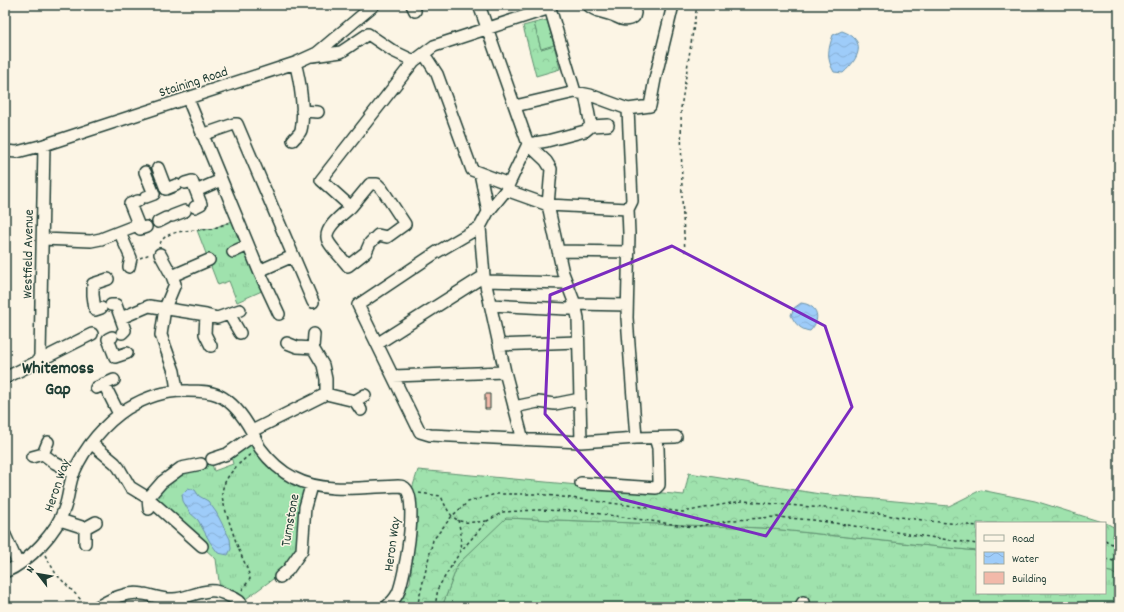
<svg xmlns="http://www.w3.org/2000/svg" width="1124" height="612" font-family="Dekko,sans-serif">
<defs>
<pattern id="grass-tufts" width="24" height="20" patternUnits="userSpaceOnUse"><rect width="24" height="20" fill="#9fe2ad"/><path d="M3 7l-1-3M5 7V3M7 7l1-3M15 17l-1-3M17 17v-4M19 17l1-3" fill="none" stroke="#88c395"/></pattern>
<pattern id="forest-crowns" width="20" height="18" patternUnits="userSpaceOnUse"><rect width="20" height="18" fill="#9fe2ad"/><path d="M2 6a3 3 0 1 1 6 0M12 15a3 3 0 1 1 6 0" fill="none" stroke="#88c395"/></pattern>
<pattern id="water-waves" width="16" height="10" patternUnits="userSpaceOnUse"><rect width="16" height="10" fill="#9eccf9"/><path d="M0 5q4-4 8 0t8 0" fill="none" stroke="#88b0d6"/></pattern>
</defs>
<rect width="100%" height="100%" fill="#fcf5e5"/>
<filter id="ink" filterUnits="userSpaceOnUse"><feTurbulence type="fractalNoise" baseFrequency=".025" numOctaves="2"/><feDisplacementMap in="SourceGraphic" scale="8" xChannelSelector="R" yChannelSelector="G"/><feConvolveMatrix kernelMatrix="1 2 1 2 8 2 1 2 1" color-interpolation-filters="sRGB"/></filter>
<g filter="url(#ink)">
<!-- grass -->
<path fill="url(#grass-tufts)" stroke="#5f9070" d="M235,220L264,290L237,302L229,281L218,285L197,230L211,229Z
M254,439L306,486L299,545L277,576L243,601L220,589L216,559L205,549L204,542L154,496L181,471L212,464L214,471L233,464L231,456Z
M505,518L763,528L977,551V593H1105V571L1111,572L1119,577V607H442L458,564Z"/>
<!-- forest -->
<path fill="url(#forest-crowns)" stroke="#5f9070" d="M534,23L541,49L554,45L560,69L536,76L523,26Z
M418,470L684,495L689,473L820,494L949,506L981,490L1035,501L1108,524L1119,530V577L1111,572L1105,571V523H977V551L763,528L506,518L458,564L442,607H395L410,582L414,539L411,492Z"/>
<!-- pitch -->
<path fill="#9fe2ad" stroke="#5f9070" d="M547,20L554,45L541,49L534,23Z"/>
<!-- water -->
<path fill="url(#water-waves)" stroke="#6b93aa" d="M842,31C868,40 859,59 843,73L834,72C826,58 828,50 833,35Z
M801,303C819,305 821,320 810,331C801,330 795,324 791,315L794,308Z
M188,488L195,490L199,496L208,501L216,512L230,539L231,549L228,555L218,553L210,542L198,520L190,513L183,501L182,494Z"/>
<!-- building -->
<path fill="#f2b9a9" stroke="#1f3d34" d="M485,394H490V409H485Z"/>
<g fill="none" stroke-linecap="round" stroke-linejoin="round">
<defs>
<path id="minor" d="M412,5L415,11
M479,5L528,144L506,190L488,212L480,227L437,252L358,305L420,432L430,435L581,442L636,438L676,437
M588,5C596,12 600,11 609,14C619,16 622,24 634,17L635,13C627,6 619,9 611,14
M424,54L437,74L472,170L509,184
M313,56L341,52L368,34L393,51L414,61
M585,94L591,126
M188,99L259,271L279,314
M515,106L575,92L590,95L628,109L650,106L655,79L673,5
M628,109L632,201L628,209
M302,111L318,112
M202,135L234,124H237L313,302
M293,140C295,137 300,134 301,130C305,114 300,79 295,63
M528,144L546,161L551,169L548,205L563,273L575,304L578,318L581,442
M528,144L547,141L585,131L591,126L608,125
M5,151L17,152L44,145L295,63L317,53L374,5
M158,168L166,189L176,185
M145,172L154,194L146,197
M480,173L488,212
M185,183L192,181L201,204L195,207
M506,190L548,205L628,209L629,234L627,318L636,438
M196,191L221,180
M138,201L130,204L140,229L146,227
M351,207L370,184H377L382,189L405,224L387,237L378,235L370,243L366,252L348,266C343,259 332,249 328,241C322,229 343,214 351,207L321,180L414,61L434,46L550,8L575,92
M172,216L185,211
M158,222L166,218
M480,227L484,276L505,372L523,440
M120,233L131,258L129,267
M43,239L91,241L101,239L137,225
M558,251L629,252
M233,252L248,245
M160,254L172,276L175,284L165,308L161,335L174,371L177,390
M259,271L293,256
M172,276L209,260
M485,281L567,283
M111,305H116L125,330L122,333
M490,305L566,309H570L575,304L627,305
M101,308L95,310L93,295V284L108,279
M229,314L240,333
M206,315L205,334L211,346
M121,318L149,306L206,315L217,318L240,310
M112,337L108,339L115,357L127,353
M287,343L297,347L313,348
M377,344L484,276
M499,345L578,342
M37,363L40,356L44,145
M393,376L505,372
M5,378L92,334
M104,384L119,414
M96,388L114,380
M326,394L355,401L361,410
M355,401L365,395
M514,407L538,402L555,404L580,399
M252,431L326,394V379L323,365L313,348L314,334
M48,442L43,454L55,463L74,473
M91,443L115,463L119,468L130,487L148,498L149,509
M32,457L43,454
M212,459L227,454L254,435
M201,464L181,468L162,482L148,498L202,546
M581,483L656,488L659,485V480L658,448L655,438
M60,520L85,528L96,522
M85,528V543
M5,535L18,564
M5,572C29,562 57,532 65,507C69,496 69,483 74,472C85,447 105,423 128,408C146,397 166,390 188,391C198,391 209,391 218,395C233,402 244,417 252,432C255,437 257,443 260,448C269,460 280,471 294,478C324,494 364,487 398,486C401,486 404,486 406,489C418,502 405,576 398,593C395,599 391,603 386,607
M280,577L288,570L302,550L305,507L311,486
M97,607C111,599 126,591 143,594C153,595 162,600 173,599C185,599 196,592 209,591C215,590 223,593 229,596C235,598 241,601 243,607
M800,607L803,602"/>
</defs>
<!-- minor casing -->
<use href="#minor" stroke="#1f3d34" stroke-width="14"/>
<!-- path -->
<path stroke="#1f3d34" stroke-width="1.5" stroke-dasharray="3 3" stroke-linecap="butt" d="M160,244C165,228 198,231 212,229C218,227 224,224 230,222
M685,252L682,199L681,108L697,5
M140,258L150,254
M419,493L441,496C452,523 458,524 487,521
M458,520L461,534L460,552
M1105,540L1119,548
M45,555L56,574L88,607
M1105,559L1114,561L1119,565
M242,590L250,579C248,568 243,560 239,550C236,542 221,500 222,494C223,477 239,463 252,453
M417,607L433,540L452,516L468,502L496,494H538L683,512L742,501L857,511L929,521L977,526
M435,607L438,588L460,552L487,521L503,512L536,510L580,511L693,527L735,520L775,517L813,520L977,544"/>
<!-- minor -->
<use href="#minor" stroke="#fcf5e5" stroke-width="11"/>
</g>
</g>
<!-- marked area -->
<path fill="none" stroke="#7b2cbf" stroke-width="3" stroke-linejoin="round" d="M672,246L825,326L852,407L766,536L621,499L545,414L550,295Z"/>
<g text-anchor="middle" stroke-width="3" stroke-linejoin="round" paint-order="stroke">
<!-- street labels -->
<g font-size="14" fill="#1f3d34" stroke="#fcf5e5">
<text transform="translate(193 81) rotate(-18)" y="5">Staining Road</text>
<text transform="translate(27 254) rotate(-89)" y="5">Westfield Avenue</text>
<text transform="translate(56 485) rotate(-71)" y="5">Heron Way</text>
<text transform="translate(289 520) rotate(-80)" y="5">Turnstone</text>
<text transform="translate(391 544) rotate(-82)" y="5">Heron Way</text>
</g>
<!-- district labels -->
<g font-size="18" font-weight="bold" fill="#1f3d34" stroke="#fcf5e5">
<text x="58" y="373">Whitemoss<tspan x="58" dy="21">Gap</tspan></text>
</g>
</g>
<!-- margin -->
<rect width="1124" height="612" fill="none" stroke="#fcf5e5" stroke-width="20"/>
<rect x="10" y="10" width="1104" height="592" fill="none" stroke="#1f3d34" stroke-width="1.5" filter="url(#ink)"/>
<!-- legend -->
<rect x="976" y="522" width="130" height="72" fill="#fcf5e5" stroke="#a4ab9e"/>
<rect x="984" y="535" width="20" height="6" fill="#fcf5e5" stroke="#a4ab9e"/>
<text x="1012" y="542" font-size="12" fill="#1f3d34">Road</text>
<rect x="984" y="552" width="20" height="12" fill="url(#water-waves)" stroke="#a4ab9e"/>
<text x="1012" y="562" font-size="12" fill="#1f3d34">Water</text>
<rect x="984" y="572" width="20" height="12" fill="#f2b9a9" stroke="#a4ab9e"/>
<text x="1012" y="582" font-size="12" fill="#1f3d34">Building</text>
<!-- north arrow -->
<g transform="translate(38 574) rotate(301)" stroke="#fcf5e5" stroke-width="3" paint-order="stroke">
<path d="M0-3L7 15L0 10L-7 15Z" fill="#1f3d34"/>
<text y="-6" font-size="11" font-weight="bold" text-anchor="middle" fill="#1f3d34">N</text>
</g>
</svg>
